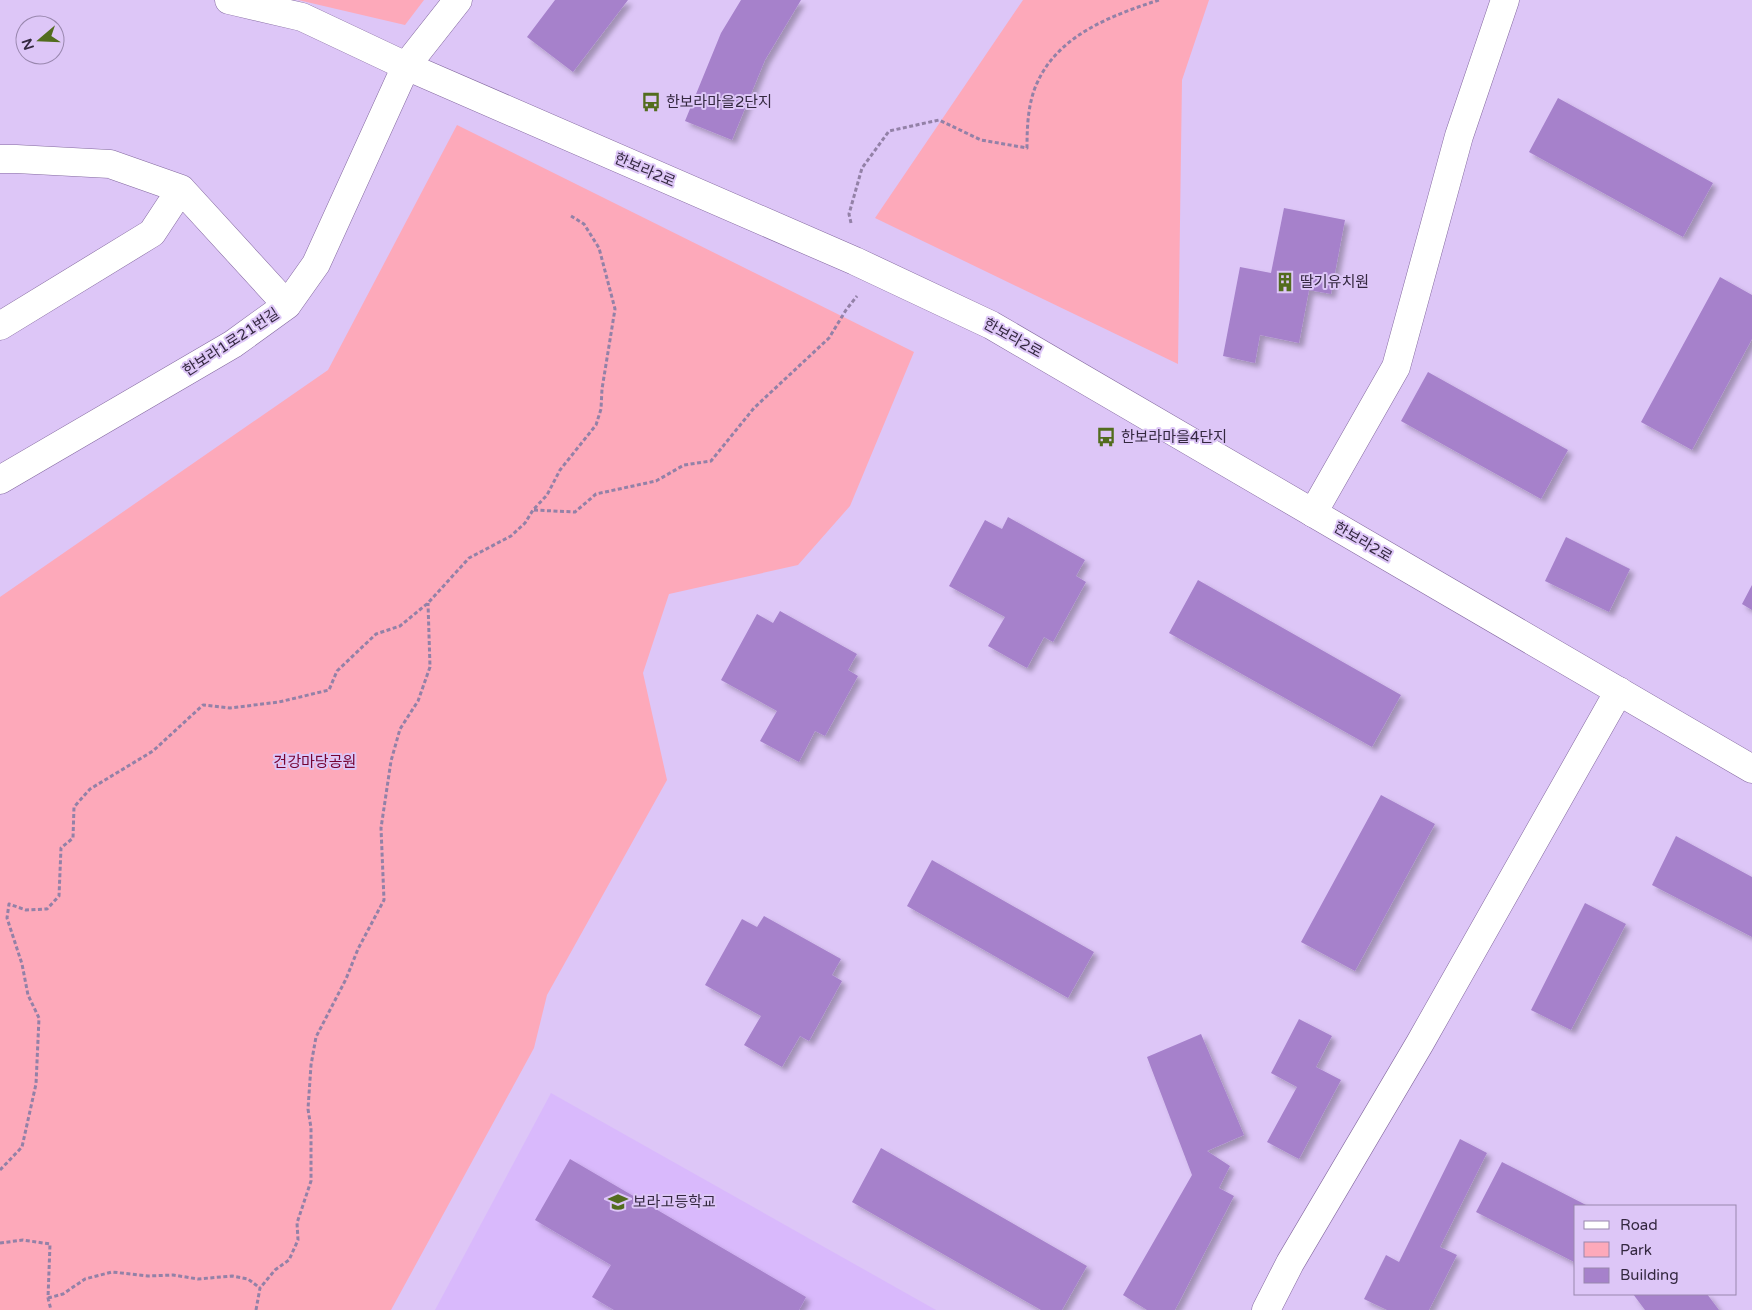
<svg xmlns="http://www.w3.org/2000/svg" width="1752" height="1310" font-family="'Varela Round','Noto Sans KR',sans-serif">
<defs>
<filter id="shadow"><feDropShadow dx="4.5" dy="4.5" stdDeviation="2.5" flood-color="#0004"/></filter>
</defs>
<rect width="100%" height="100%" fill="#ddc6f7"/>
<!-- built -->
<path fill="#d9b9fc" d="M551,1093L936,1310H435Z"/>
<!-- green -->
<path fill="#fda9ba" d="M298,0H424L405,25Z
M1023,0H1209L1182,80L1178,364L875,218Z
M457,125L914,352L850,506L798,565L669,594L643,673L667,780L547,995L534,1048L391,1310H0V597L328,370Z"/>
<!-- building -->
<path fill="#a681cb" filter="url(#shadow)" d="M555,0H628L573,72L527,37Z
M741,0H801L765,60L732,140L685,121L721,33Z
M1558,98L1713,183L1683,237L1529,152Z
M1284,208L1345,220L1331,294L1309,290L1299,343L1260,335L1255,363L1223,356L1240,267L1271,273Z
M1720,277L1752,295V339L1692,450L1641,422Z
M1428,372L1568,450L1541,499L1401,421Z
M1008,517L1085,560L1076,576L1086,582L1053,642L1044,637L1027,668L988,646L1005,617L949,586L985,520L1002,529Z
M1566,537L1630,569L1609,612L1545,581Z
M1198,580L1401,695L1372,747L1169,633Z
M1752,585V610L1742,604Z
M780,611L857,654L848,670L858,676L825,736L815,731L799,762L760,741L777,711L721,680L757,614L773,623Z
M1381,795L1435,824L1355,971L1301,942Z
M1676,836L1752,877V937L1652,885Z
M932,860L1094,952L1068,998L907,906Z
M1585,903L1626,924L1571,1030L1531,1010Z
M764,916L841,959L832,975L842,981L809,1041L800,1036L782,1067L744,1045L761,1016L705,985L742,919L757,927Z
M1299,1019L1332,1036L1316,1067L1341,1080L1299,1159L1267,1142L1297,1087L1271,1073Z
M1201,1034L1244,1135L1207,1151L1230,1166L1219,1188L1234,1196L1175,1310H1147L1123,1295L1192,1175L1147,1057Z
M1460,1139L1487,1153L1440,1247L1457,1255L1429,1310H1387L1364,1299L1386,1255L1399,1262Z
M881,1148L1087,1266L1062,1310H1041L852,1202Z
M570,1159L806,1297L799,1310H614L592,1297L611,1265L535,1220Z
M1502,1162L1588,1206H1576V1263L1476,1212Z
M1633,1294H1707L1719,1310H1645Z"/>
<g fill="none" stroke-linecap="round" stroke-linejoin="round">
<defs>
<path id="minor" d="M0,159H16L110,164L181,189L152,233L0,326
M181,189L287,305
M0,480L233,344L287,305L316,264L406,66L458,0
M1313,513L1396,367L1459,136L1505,0
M1266,1310L1290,1263L1420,1043L1619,691"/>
<path id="tertiary" d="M229,0L302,17L406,66L855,261L991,325L1752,769"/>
</defs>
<!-- minor casing -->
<use href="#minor" stroke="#83689f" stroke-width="29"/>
<!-- tertiary casing -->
<use href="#tertiary" stroke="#83689f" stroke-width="29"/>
<!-- path -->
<path stroke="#9381a7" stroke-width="3" stroke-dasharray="4 2.5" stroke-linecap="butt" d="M851,223L849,214L862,168L889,131L939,120L981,140L1027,148C1027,126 1028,101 1038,81C1060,34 1113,15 1159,0
M534,510L575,512L596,494L656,481L684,465L711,461L754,408L829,338L846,310L857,296
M0,1170L22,1147L36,1084L39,1018L28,995L22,964L7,918L9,904L26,910L47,909L59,896L61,848L73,838L74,807L90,789L153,751L203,705L230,708L279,702L329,690L337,671L376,634L400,626L428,603L469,558L511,536L525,523L533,510L547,495L560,470L596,425L601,409L602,389L615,309L599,248L584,224L571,216
M0,1243L23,1240L50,1244L48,1298L51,1310
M48,1298L63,1294L85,1279L112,1272L148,1276L173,1275L198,1279L232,1276L248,1279L260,1288
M256,1310L260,1288L275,1270L289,1260L298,1240L297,1223L311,1181V1128L308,1109L311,1065L316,1037L346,979L358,949L384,900L381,828L391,761L400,729L418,701L430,667L428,603"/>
<!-- minor -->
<use href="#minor" stroke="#fff" stroke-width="28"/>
<!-- tertiary -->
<use href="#tertiary" stroke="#fff" stroke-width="28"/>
</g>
<!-- icons -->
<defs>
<symbol id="bus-bare" viewBox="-9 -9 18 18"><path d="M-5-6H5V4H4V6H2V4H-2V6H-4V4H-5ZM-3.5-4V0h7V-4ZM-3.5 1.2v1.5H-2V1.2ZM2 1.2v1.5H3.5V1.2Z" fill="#526c1e" stroke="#ddc6f7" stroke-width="2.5" paint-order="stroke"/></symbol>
<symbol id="building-bare" viewBox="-9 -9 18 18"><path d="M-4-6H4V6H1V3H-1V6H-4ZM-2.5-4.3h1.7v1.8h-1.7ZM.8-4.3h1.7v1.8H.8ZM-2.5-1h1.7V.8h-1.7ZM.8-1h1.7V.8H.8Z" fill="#526c1e" stroke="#ddc6f7" stroke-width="2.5" paint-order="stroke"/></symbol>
<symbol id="school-bare" viewBox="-9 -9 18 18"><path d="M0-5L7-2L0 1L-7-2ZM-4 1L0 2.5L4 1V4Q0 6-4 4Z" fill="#526c1e" stroke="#ddc6f7" stroke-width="2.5" paint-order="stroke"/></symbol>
</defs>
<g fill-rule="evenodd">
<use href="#bus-bare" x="637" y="88" width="28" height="28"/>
<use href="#building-bare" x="1271" y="268" width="28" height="28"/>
<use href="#bus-bare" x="1092" y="423" width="28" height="28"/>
<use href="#school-bare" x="604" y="1188" width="28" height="28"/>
</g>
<g text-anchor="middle" stroke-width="4" stroke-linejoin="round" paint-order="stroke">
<!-- poi labels -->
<g font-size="15" fill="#342840" stroke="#ddc6f7" text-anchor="start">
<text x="666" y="107">한보라마을2단지</text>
<text x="1300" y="287">딸기유치원</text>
<text x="1121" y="442">한보라마을4단지</text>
<text x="633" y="1207">보라고등학교</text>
</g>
<!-- street labels -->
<g font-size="15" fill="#342840" stroke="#ddc6f7">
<text transform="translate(645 170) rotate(23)" y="5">한보라2로</text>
<text transform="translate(1013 338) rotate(29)" y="5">한보라2로</text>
<text transform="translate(231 342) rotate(-33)" y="5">한보라1로21번길</text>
<text transform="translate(1363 542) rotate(30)" y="5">한보라2로</text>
</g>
<!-- park labels -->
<g font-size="15" fill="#750232" stroke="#ddc6f7">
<text x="315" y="767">건강마당공원</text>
</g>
</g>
<!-- legend -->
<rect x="1574" y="1205" width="162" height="90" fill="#ddc6f7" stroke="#9987ae"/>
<rect x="1584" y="1221" width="25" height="8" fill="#ffffff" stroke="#9987ae"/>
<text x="1620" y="1230" font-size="15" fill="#342840">Road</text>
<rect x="1584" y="1242" width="25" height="15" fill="#fda9ba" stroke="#9987ae"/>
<text x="1620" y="1255" font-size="15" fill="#342840">Park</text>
<rect x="1584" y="1268" width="25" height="15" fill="#a681cb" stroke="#9987ae"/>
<text x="1620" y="1280" font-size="15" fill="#342840">Building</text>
<!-- north arrow -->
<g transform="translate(40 40) rotate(251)"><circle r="24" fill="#ddc6f7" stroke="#9987ae"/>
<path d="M0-4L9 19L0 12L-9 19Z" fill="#526c1e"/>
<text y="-8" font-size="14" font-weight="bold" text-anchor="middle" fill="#342840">N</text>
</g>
</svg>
